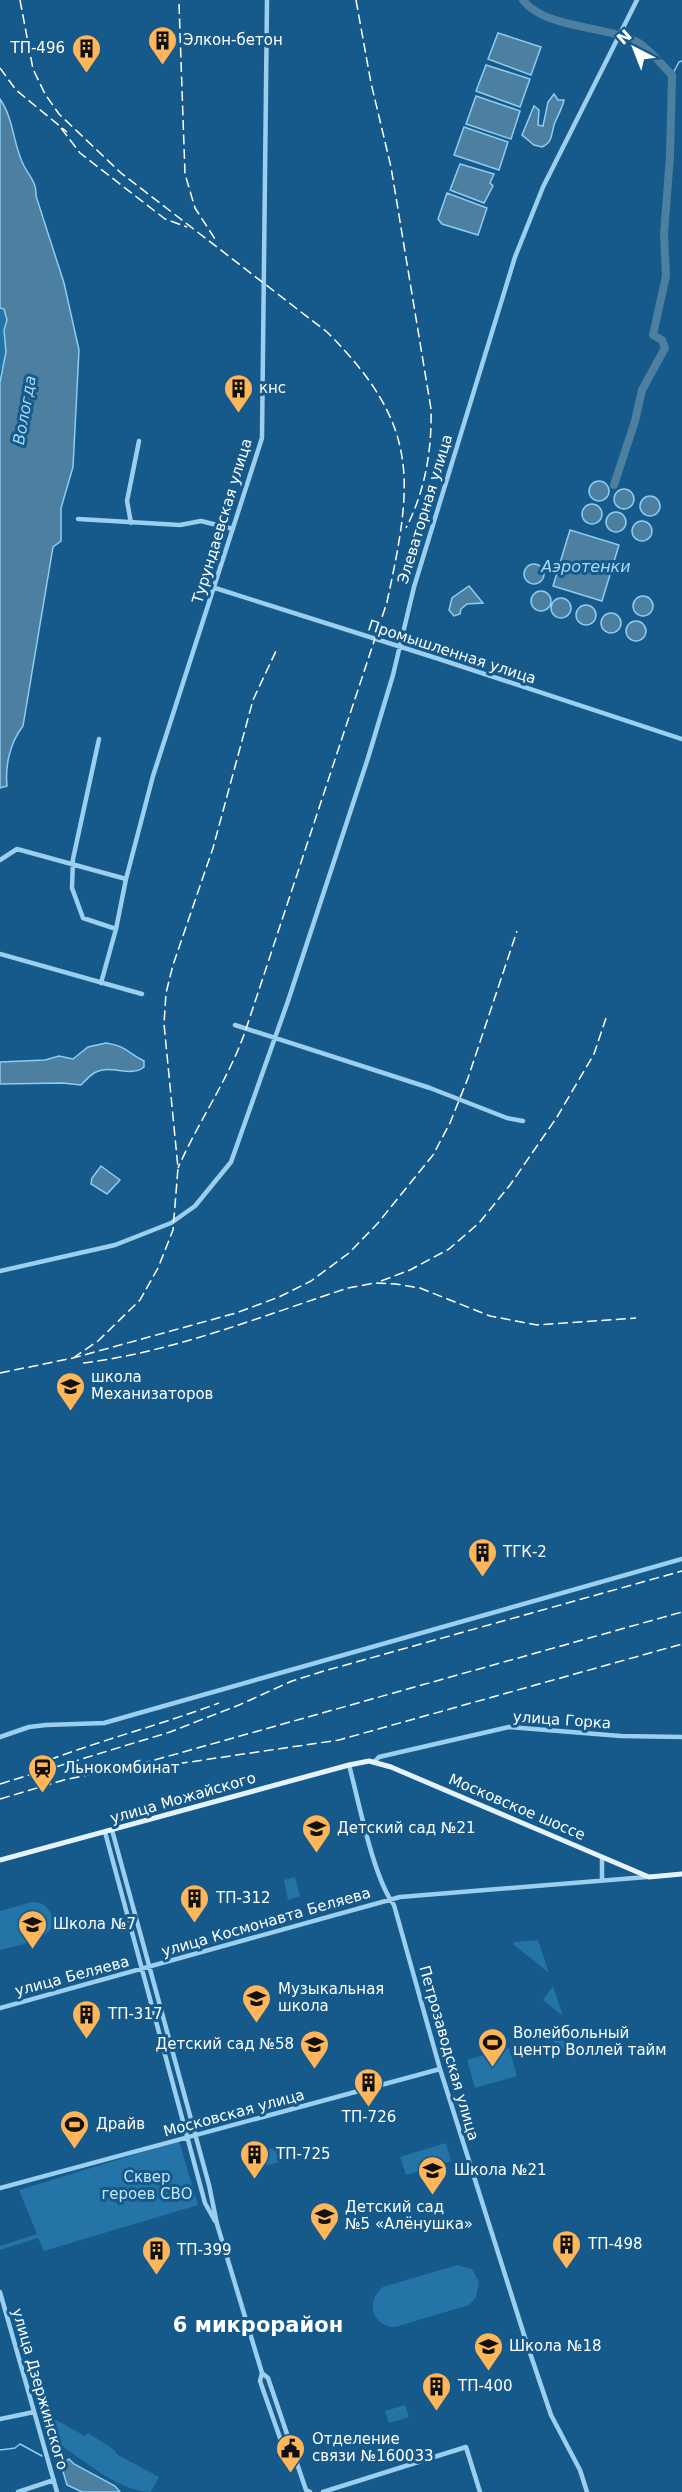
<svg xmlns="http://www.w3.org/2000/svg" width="682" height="2492" font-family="'DejaVu Sans',sans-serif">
<rect width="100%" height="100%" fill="#155a8a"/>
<!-- green -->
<path fill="#2474a7" d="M0,308H4C8,320 7,361 0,372Z
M295,1877L300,1896L288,1900L284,1880Z
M32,1902C41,1902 48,1906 51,1914C61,1940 17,1945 0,1950V1911Z
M538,1940L549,1973L513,1944L514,1942Z
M553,1986L563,2016L543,2000Z
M566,2029L576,2059L553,2041Z
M509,2048L517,2076L475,2088L467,2060Z
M179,2141L198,2205L44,2251L38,2238L0,2250V2246L37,2234L19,2190Z
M446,2143L451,2161L406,2175L400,2157Z
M275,2148L279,2162L250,2170L246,2156L249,2155L251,2159L267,2154L266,2150Z
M457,2265L472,2269L479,2282L476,2297L469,2305L395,2327C372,2326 365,2301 383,2287Z
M405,2405L409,2417L389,2423L385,2411Z
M54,2419L85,2436L88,2433L113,2449L118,2455L159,2477L151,2492C116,2492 76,2453 47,2436Z"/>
<!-- water -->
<path fill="#4d7fa1" stroke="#8eccf2" stroke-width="1.5" d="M498,33L541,47L531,75L488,59Z
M486,65L530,79L520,107L476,91Z
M554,94L558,100H564C562,109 557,117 554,125C551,135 553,142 542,147L534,145L522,135L534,106L539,110L538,125L543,126L548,102Z
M476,96L520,111L511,139L466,124Z
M0,99C14,119 13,145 24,166C30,177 37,183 36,196L64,283L79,350L73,467L61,508V541L53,547L23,726C10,743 5,765 7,786L0,788V382L6,352L4,330L7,320L4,309L0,308Z
M464,127L508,142L499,170L454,155Z
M460,164L494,174L490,183L493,186L484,203L450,190Z
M447,193L487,208L478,235L442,224L438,219Z
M589 491a10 10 0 1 1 20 0a10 10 0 1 1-20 0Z
M614 499a10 10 0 1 1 20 0a10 10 0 1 1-20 0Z
M640 506a10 10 0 1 1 20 0a10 10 0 1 1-20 0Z
M582 514a10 10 0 1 1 20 0a10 10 0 1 1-20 0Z
M606 522a10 10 0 1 1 20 0a10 10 0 1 1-20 0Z
M632 531a10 10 0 1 1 20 0a10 10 0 1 1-20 0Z
M570,530L619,545L602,601L553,586Z
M524 574a10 10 0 1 1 20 0a10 10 0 1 1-20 0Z
M469,586L483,603L467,604L461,609L460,614L454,616L449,610L452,598Z
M531 601a10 10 0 1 1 20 0a10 10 0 1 1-20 0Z
M633 606a10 10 0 1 1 20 0a10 10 0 1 1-20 0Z
M551 608a10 10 0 1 1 20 0a10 10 0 1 1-20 0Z
M576 615a10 10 0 1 1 20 0a10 10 0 1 1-20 0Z
M601 623a10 10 0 1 1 20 0a10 10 0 1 1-20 0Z
M626 631a10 10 0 1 1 20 0a10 10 0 1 1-20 0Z
M106,1043C127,1046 127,1053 144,1061V1067C131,1078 111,1064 96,1072C90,1075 85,1081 81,1085L62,1083L0,1084V1062L45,1060L59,1056L73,1059L88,1047Z
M101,1166L120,1180L107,1194L91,1184L92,1178Z
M69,2459L74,2464L115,2486L120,2492H82L67,2485L61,2465Z"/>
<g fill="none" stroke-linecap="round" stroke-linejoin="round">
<!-- stream -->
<path stroke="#8eccf2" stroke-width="1.5" d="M672,75L679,62L682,61
M0,2450L15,2448L20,2444L42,2456"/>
<!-- river -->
<path stroke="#4d7fa1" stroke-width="8" d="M523,0C544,29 607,25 639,43C651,51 662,65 672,75L670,156L664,234L666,276L653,335L662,340L665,348L642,390L635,421L614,485"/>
<!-- minor -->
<path stroke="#9ccfef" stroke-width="4.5" d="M78,519L180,525L201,521L233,529
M131,523L127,501L139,441
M215,588L436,658L682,739
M99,739L73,859L72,888L83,918L116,929
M0,860L17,849L126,879
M0,954L142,994
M101,983L116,929L126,879L153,776L262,438L267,0
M235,1025L430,1088L507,1118L523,1121
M0,1271L115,1245L171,1223L195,1206L231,1162L288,1001L368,758L393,675L414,587L515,257L543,187L637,0
M0,1737L29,1727L46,1725L104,1723L682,1559
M374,1762L379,1757L509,1727L621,1736L682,1737
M349,1765C359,1802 373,1877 394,1905L440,2069L526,2341L551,2415L580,2470L587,2492
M112,1830L209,2185L217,2224L262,2373L268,2378L306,2490L310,2492
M105,1832L205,2203L215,2221
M602,1880V1857
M0,2008L400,1897L647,1877
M0,2188L440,2069
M0,2292L57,2492
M262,2373L260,2381L286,2455L297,2463
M0,2419L34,2412
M18,2492L54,2480
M323,2492L466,2447L480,2492"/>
<!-- major -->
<path stroke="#e4f3ff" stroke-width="5" d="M0,1860L349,1765L369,1761L391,1767L649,1877L682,1874"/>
<!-- rail -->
<path stroke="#fff" stroke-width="1.5" stroke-dasharray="10 4.5" stroke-linecap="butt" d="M20,0L33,69L45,94L59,114L121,173L327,332C421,426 413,481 387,602L246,1029C229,1079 199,1120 178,1168
M356,0L371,83L391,167L431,409C432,451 425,491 406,528
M179,4L185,174L195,208L215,239
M0,68L16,90L67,132
M61,128L80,153L165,219L187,227
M381,1281L410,1270L449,1249L479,1223L510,1185L557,1117L594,1054L606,1018
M73,1358L98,1341L140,1300L158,1268L173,1230L178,1168L164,1024L166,993L173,965L213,848L253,700L276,651
M83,1363C173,1352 262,1316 348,1288L375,1283L396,1284L420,1288L490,1316L537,1325L636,1318
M0,1373L73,1358L236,1313L279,1297L311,1281L349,1253L378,1223L433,1155L450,1123L468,1078L517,931
M49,1760C105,1739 163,1724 219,1703
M149,1768L339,1740L682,1644
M0,1784L170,1732L239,1705L292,1681L324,1671L682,1571
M0,1799L64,1780L144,1763L682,1612"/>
</g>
<!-- icons -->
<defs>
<symbol id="building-pin" viewBox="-11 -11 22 30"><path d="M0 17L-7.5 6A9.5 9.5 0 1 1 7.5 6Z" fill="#ffb55a" stroke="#155a8a"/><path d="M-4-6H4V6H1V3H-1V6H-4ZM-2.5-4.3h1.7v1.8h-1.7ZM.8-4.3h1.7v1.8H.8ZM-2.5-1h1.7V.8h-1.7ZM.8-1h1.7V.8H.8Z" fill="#111"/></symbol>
<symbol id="school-pin" viewBox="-11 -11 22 30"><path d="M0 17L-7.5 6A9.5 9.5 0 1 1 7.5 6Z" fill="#ffb55a" stroke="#155a8a"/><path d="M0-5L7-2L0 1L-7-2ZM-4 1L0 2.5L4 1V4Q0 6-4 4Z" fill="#111"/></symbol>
<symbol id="station-pin" viewBox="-11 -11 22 30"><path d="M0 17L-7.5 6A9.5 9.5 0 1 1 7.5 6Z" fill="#ffb55a" stroke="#155a8a"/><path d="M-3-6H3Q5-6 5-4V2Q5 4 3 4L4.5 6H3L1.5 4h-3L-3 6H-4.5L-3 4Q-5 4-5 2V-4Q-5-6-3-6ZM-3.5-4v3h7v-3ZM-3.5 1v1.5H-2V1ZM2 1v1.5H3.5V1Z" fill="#111"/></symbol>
<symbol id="stadium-pin" viewBox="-11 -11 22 30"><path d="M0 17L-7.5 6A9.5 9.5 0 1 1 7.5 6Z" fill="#ffb55a" stroke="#155a8a"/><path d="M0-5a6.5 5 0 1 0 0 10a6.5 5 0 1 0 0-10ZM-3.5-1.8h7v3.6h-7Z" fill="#111"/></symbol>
<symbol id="civic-pin" viewBox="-11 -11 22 30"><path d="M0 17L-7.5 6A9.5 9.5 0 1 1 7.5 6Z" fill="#ffb55a" stroke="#155a8a"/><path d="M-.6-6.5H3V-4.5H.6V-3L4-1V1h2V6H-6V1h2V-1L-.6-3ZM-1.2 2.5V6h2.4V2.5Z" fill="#111"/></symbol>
</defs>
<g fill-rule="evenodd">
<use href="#building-pin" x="146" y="24" width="33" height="45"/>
<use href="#building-pin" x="70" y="32" width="33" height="45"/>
<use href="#building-pin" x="222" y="372" width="33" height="45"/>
<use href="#school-pin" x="54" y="1370" width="33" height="45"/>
<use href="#building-pin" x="466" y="1536" width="33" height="45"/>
<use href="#station-pin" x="26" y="1752" width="33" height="45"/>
<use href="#school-pin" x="300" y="1812" width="33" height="45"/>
<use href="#building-pin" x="178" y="1882" width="33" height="45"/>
<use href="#school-pin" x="16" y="1908" width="33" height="45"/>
<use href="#school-pin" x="240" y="1982" width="33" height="45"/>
<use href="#building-pin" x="70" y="1998" width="33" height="45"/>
<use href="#stadium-pin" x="476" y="2026" width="33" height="45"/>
<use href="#school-pin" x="298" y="2028" width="33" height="45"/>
<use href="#building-pin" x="352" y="2066" width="33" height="45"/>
<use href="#stadium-pin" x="58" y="2108" width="33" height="45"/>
<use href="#building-pin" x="238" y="2138" width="33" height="45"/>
<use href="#school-pin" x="416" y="2154" width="33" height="45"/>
<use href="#school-pin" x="308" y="2200" width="33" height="45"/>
<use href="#building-pin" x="550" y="2228" width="33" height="45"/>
<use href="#building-pin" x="140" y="2234" width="33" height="45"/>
<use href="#school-pin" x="472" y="2330" width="33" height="45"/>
<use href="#building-pin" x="420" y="2370" width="33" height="45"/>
<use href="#civic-pin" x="274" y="2432" width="33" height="45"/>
</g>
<g text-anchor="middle" stroke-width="6" stroke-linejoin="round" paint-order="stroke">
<!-- poi labels -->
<g font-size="15" fill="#fff" stroke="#155a8a" text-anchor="start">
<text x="183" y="45">Элкон-бетон</text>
<text x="65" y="53" text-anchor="end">ТП-496</text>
<text x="259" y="393">кнс</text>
<text x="91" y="1382">школа<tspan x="91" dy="17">Механизаторов</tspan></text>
<text x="503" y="1557">ТГК-2</text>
<text x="64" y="1773">Льнокомбинат</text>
<text x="337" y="1833">Детский сад №21</text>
<text x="216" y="1903">ТП-312</text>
<text x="53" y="1929">Школа №7</text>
<text x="278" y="1994">Музыкальная<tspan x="278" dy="17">школа</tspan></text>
<text x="108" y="2019">ТП-317</text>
<text x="513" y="2038">Волейбольный<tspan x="513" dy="17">центр Воллей тайм</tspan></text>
<text x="294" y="2049" text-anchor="end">Детский сад №58</text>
<text x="369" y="2122" text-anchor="middle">ТП-726</text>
<text x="96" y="2129">Драйв</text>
<text x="276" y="2159">ТП-725</text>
<text x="454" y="2175">Школа №21</text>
<text x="345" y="2212">Детский сад<tspan x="345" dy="17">№5 «Алёнушка»</tspan></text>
<text x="588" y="2249">ТП-498</text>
<text x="177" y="2255">ТП-399</text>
<text x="509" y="2351">Школа №18</text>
<text x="458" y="2391">ТП-400</text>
<text x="312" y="2444">Отделение<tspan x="312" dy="17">связи №160033</tspan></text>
</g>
<!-- street labels -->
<g font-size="15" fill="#fff" stroke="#155a8a">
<text transform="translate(425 509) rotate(-73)" y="5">Элеваторная улица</text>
<text transform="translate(222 521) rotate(-73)" y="5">Турундаевская улица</text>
<text transform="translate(452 652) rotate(18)" y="5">Промышленная улица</text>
<text transform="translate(562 1720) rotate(4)" y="5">улица Горка</text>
<text transform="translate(183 1798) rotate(-16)" y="5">улица Можайского</text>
<text transform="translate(517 1807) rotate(23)" y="5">Московское шоссе</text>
<text transform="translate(266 1922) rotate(-16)" y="5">улица Космонавта Беляева</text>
<text transform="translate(72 1976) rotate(-15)" y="5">улица Беляева</text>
<text transform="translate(449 2053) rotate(74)" y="5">Петрозаводская улица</text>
<text transform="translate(234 2113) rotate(-15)" y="5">Московская улица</text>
<text transform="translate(40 2389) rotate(74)" y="5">улица Дзержинского</text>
</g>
<!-- park labels -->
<g font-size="15" fill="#c2e5fb" stroke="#155a8a">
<text x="147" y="2182">Сквер<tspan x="147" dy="17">героев СВО</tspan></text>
</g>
<!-- water labels -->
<g font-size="16" font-style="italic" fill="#a8d8f7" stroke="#155a8a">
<text transform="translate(24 410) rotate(-80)" y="6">Вологда</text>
<text x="586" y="572">Аэротенки</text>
</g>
<!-- district labels -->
<g font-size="21" font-weight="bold" fill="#fff" stroke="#155a8a">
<text x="258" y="2332">6 микрорайон</text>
</g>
</g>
<!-- north arrow -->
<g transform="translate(634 48) rotate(318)" stroke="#155a8a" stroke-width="4.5" paint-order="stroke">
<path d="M0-4.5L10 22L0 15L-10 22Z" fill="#ffffff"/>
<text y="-9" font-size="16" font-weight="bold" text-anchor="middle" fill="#ffffff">N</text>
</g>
</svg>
